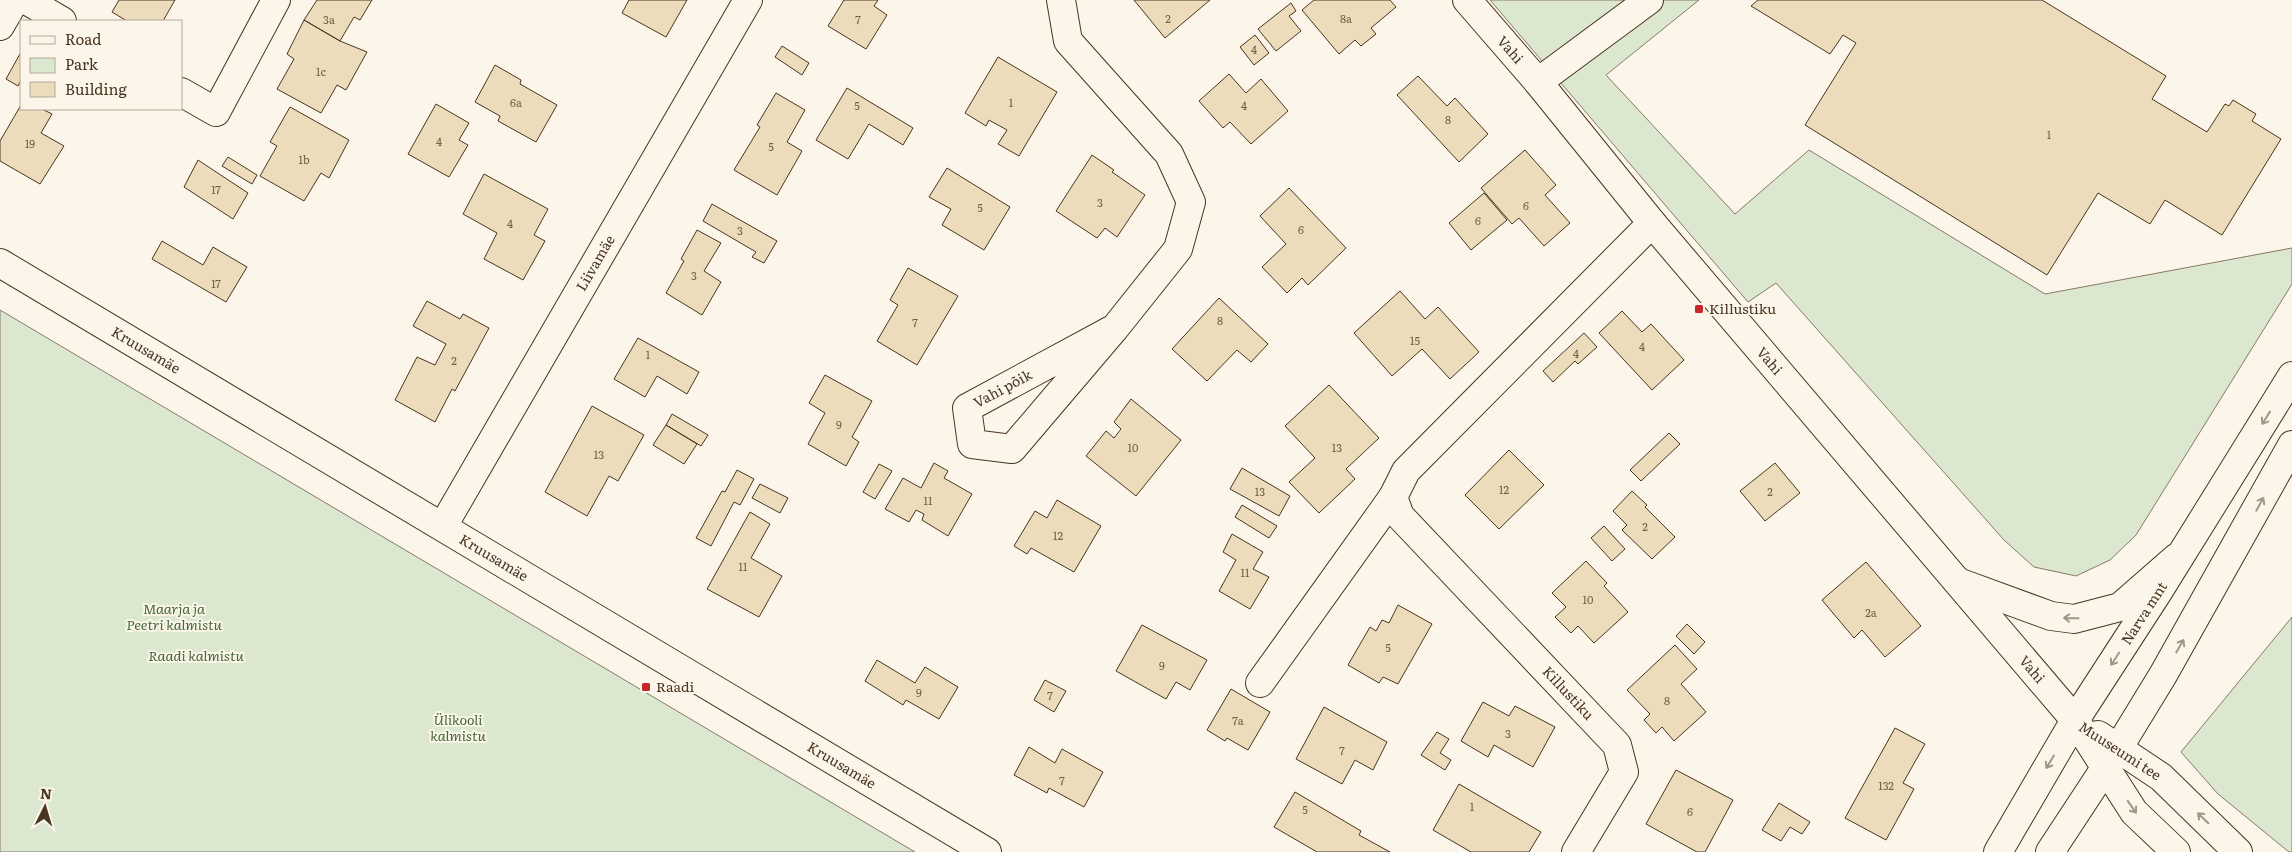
<svg xmlns="http://www.w3.org/2000/svg" width="2292" height="852" font-family="Literata,serif">
<rect width="100%" height="100%" fill="#fbf6e9"/>
<!-- green -->
<path fill="#dce7d0" stroke="#887966" d="M1490,0H1699L1606,75L1735,214L1809,150L2045,294L2292,248V284L2136,535L2110,560L2076,576L2034,567L2004,540L1776,283L1748,302Z
M0,310L915,852H0Z
M2292,617V852H2289L2218,794L2181,752Z"/>
<!-- building -->
<path fill="#ecdcbc" stroke="#4a3520" d="M119,0H175L163,21H127L112,12Z
M317,0H372L360,20L354,17L340,41L304,20Z
M629,0H687L666,37L622,13Z
M844,0H878L874,6L887,15L866,49L828,26Z
M1134,0H1210L1165,38Z
M1314,0H1390L1396,7L1371,28L1376,34L1361,46L1355,40L1339,54L1302,10Z
M1758,0H2042L2166,76L2152,99L2207,132L2225,104L2229,106L2233,100L2256,114L2252,121L2281,139L2222,235L2165,200L2150,224L2098,193L2047,275L1805,125L1856,43L1843,35L1830,54L1751,6Z
M1291,3L1296,11L1289,16L1301,31L1276,51L1258,29Z
M304,20L340,41L367,52L346,90L337,85L321,113L277,89L294,59L287,54Z
M1255,35L1269,53L1254,65L1240,47Z
M782,46L809,63L802,75L775,57Z
M21,52V80L18,86L6,79Z
M998,57L1057,92L1019,156L998,144L1007,130L989,120L986,126L965,113Z
M495,65L521,80L520,84L557,105L536,142L498,121L500,116L475,102Z
M1229,74L1246,93L1261,79L1288,111L1251,144L1230,122L1223,128L1199,101Z
M1418,76L1447,106L1455,98L1488,134L1459,162L1397,95Z
M847,88L913,128L903,145L869,124L848,159L816,140Z
M776,93L805,110L787,142L802,151L777,195L734,170L760,127L757,125Z
M436,104L469,123L459,140L468,145L449,177L408,154Z
M21,105V109H42L52,114L41,133L64,146L40,184L0,161V141Z
M290,107L349,140L329,178L321,173L304,201L260,176L277,146L270,142Z
M1525,150L1556,185L1545,195L1570,223L1544,246L1519,218L1512,224L1481,188Z
M1092,155L1114,170L1112,172L1145,195L1117,237L1105,228L1097,238L1056,211Z
M228,157L257,175L252,184L222,166Z
M198,160L248,193L233,219L184,187Z
M947,168L1010,207L984,250L942,225L951,209L929,197Z
M484,174L548,209L534,235L545,241L523,280L484,259L497,233L463,214Z
M1289,188L1346,248L1308,285L1302,278L1287,293L1262,267L1286,244L1260,216Z
M1484,193L1507,220L1471,250L1449,223Z
M712,204L777,241L764,263L752,257L756,252L703,221Z
M697,230L721,243L704,271L721,282L702,315L666,293L684,261L681,259Z
M162,241L203,265L213,247L247,267L226,302L152,259Z
M908,268L958,296L917,365L877,341L898,305L890,300Z
M1400,291L1425,319L1438,307L1479,352L1450,379L1422,349L1392,376L1354,333Z
M1219,298L1268,344L1251,362L1237,350L1207,381L1172,349Z
M427,301L460,319L463,314L489,328L455,391L452,389L435,422L395,400L417,357L435,365L446,344L413,326Z
M1622,311L1642,332L1651,324L1684,360L1652,390L1599,333Z
M1584,333L1597,347L1578,364L1575,361L1553,382L1543,371Z
M638,338L699,372L687,394L657,376L645,397L614,379Z
M825,375L872,401L852,437L859,442L846,466L808,444L825,413L809,403Z
M1329,385L1379,438L1346,469L1355,479L1319,513L1289,482L1315,458L1285,426Z
M1131,399L1181,440L1136,496L1086,456L1106,431L1114,438L1121,429L1114,422Z
M592,406L644,435L618,481L609,476L587,516L545,492Z
M672,414L708,435L701,446L666,425Z
M666,425L697,444L684,464L653,445Z
M1669,433L1680,444L1641,481L1630,470Z
M1509,450L1544,485L1499,529L1465,495Z
M934,463L948,471L944,478L972,494L948,536L922,520L924,514L916,510L909,522L885,509L903,478L921,488Z
M1775,463L1800,493L1765,521L1740,491Z
M879,464L892,471L875,499L863,492Z
M1242,468L1290,496L1279,516L1230,489Z
M737,470L754,479L740,505L734,502L711,546L696,538L722,491L725,492Z
M760,484L788,498L780,513L752,498Z
M1632,491L1647,505L1645,507L1675,537L1652,559L1622,530L1627,525L1613,511Z
M1057,500L1101,526L1074,572L1031,548L1027,554L1014,546L1035,511L1047,518Z
M1242,505L1277,526L1269,538L1235,517Z
M750,512L770,524L751,558L782,576L759,617L707,589Z
M1604,526L1625,549L1612,561L1591,538Z
M1232,534L1263,552L1253,569L1269,577L1250,609L1219,591L1236,560L1223,552Z
M1586,561L1607,583L1604,586L1628,612L1594,643L1578,626L1571,633L1555,617L1566,607L1552,593Z
M1866,562L1921,626L1885,657L1862,630L1854,638L1822,600Z
M1398,605L1432,624L1398,684L1383,677L1379,683L1348,665L1370,627L1376,631L1382,620L1389,623Z
M1687,624L1705,642L1694,654L1676,636Z
M1142,625L1207,660L1190,690L1176,682L1166,699L1116,671Z
M1675,645L1697,669L1681,684L1706,712L1674,741L1662,727L1656,733L1644,720L1650,714L1627,690Z
M877,660L915,683L925,667L958,687L939,719L906,700L903,705L865,681Z
M1045,680L1066,691L1054,712L1034,700Z
M1231,689L1270,712L1248,750L1227,738L1225,741L1207,730Z
M1483,702L1509,716L1515,706L1555,727L1533,767L1494,745L1488,757L1461,741Z
M1324,707L1387,742L1373,770L1355,760L1342,784L1296,759Z
M1895,728L1925,744L1903,783L1914,789L1886,840L1845,818Z
M1437,732L1449,739L1440,753L1451,760L1445,770L1421,755Z
M1029,747L1055,763L1062,749L1103,772L1084,807L1049,788L1047,793L1014,775Z
M1676,770L1733,800L1705,852H1697L1646,824Z
M1459,784L1541,832L1529,852H1471L1433,830Z
M1295,792L1361,831L1359,835L1390,852H1317L1274,827Z
M1779,803L1810,822L1802,834L1790,827L1781,841L1762,830Z"/>
<g fill="none" stroke-linecap="round" stroke-linejoin="round">
<defs>
<g id="minor">
<path d="M26,0L62,21"/>
<path id="s1" d="M1061,0L1068,41L1169,154L1191,202L1178,249L1115,328L1012,449L972,444L967,408L1115,328"/>
<path id="s2" d="M1467,0L1538,82L1652,223L2075,720L2134,812L2176,852"/>
<path d="M0,26L15,0"/>
<path d="M1538,82L1649,0"/>
<path d="M181,92L216,112L276,0"/>
<path id="s3" d="M0,263L987,852"/>
<path id="s4" d="M443,526L748,0"/>
<path d="M1958,582L2051,616L2074,619L2120,607L2176,558"/>
<path d="M1260,683L1393,497"/>
<path d="M2098,735L2161,777L2238,852"/>
<path d="M1576,852L1624,772L1617,745L1400,516L1393,497L1406,471L1652,223"/>
</g>
<g id="major">
<path id="s5" d="M1998,852L2075,720L2158,592L2292,376"/>
<path d="M2050,852L2119,747L2163,675L2292,445"/>
</g>
</defs>
<!-- minor casing -->
<use href="#minor" stroke="#4a3520" stroke-width="30"/>
<!-- major casing -->
<use href="#major" stroke="#4a3520" stroke-width="30"/>
<!-- minor -->
<use href="#minor" stroke="#fbf6e9" stroke-width="28"/>
<!-- major -->
<use href="#major" stroke="#fbf6e9" stroke-width="28"/>
</g>
<!-- one-way arrows -->
<defs><path id="oneway-shaft" d="M-6 0H5M1.5-3L5.5 0L1.5 3" fill="none" stroke-width="1.6" stroke-linecap="round" stroke-linejoin="round" transform="scale(1.25)"/></defs>
<g stroke="#a29684">
<use href="#oneway-shaft" transform="translate(2266 418) rotate(122)"/>
<use href="#oneway-shaft" transform="translate(2260 504) rotate(-61)"/>
<use href="#oneway-shaft" transform="translate(2071 618) rotate(-179)"/>
<use href="#oneway-shaft" transform="translate(2180 646) rotate(-60)"/>
<use href="#oneway-shaft" transform="translate(2115 659) rotate(123)"/>
<use href="#oneway-shaft" transform="translate(2050 762) rotate(121)"/>
<use href="#oneway-shaft" transform="translate(2132 807) rotate(55)"/>
<use href="#oneway-shaft" transform="translate(2203 818) rotate(-136)"/>
</g>
<!-- markers -->
<g fill="#c62828" stroke="#fbf6e9" stroke-width="2">
<rect x="1694" y="304" width="10" height="10" rx="2.5"/>
<rect x="641" y="682" width="10" height="10" rx="2.5"/>
</g>
<g text-anchor="middle" stroke-width="4" stroke-linejoin="round" paint-order="stroke">
<!-- number labels -->
<g font-size="11" fill="#725f47">
<text x="1168" y="23">2</text>
<text x="1346" y="23">8a</text>
<text x="329" y="24">3a</text>
<text x="858" y="24">7</text>
<text x="1254" y="54">4</text>
<text x="321" y="76">1c</text>
<text x="516" y="107">6a</text>
<text x="1011" y="107">1</text>
<text x="857" y="110">5</text>
<text x="1244" y="110">4</text>
<text x="1448" y="124">8</text>
<text x="2049" y="139">1</text>
<text x="439" y="146">4</text>
<text x="30" y="148">19</text>
<text x="771" y="151">5</text>
<text x="304" y="164">1b</text>
<text x="216" y="194">17</text>
<text x="1100" y="207">3</text>
<text x="1526" y="210">6</text>
<text x="980" y="212">5</text>
<text x="1478" y="225">6</text>
<text x="510" y="228">4</text>
<text x="1301" y="234">6</text>
<text x="740" y="235">3</text>
<text x="694" y="280">3</text>
<text x="216" y="288">17</text>
<text x="1220" y="325">8</text>
<text x="915" y="327">7</text>
<text x="1415" y="345">15</text>
<text x="1642" y="351">4</text>
<text x="1576" y="358">4</text>
<text x="648" y="359">1</text>
<text x="454" y="365">2</text>
<text x="839" y="429">9</text>
<text x="1133" y="452">10</text>
<text x="1337" y="452">13</text>
<text x="599" y="459">13</text>
<text x="1504" y="494">12</text>
<text x="1260" y="496">13</text>
<text x="1770" y="496">2</text>
<text x="928" y="505">11</text>
<text x="1645" y="531">2</text>
<text x="1058" y="540">12</text>
<text x="743" y="571">11</text>
<text x="1245" y="577">11</text>
<text x="1588" y="604">10</text>
<text x="1871" y="617">2a</text>
<text x="1388" y="652">5</text>
<text x="1162" y="670">9</text>
<text x="919" y="697">9</text>
<text x="1050" y="700">7</text>
<text x="1667" y="705">8</text>
<text x="1238" y="725">7a</text>
<text x="1508" y="738">3</text>
<text x="1342" y="755">7</text>
<text x="1062" y="785">7</text>
<text x="1886" y="790">132</text>
<text x="1472" y="811">1</text>
<text x="1305" y="814">5</text>
<text x="1690" y="816">6</text>
</g>
<!-- street labels -->
<g font-size="14" fill="#4a3520" stroke="#fbf6e9">
<text dy="5" stroke="none"><textPath href="#s2" startOffset="66">Vahi</textPath></text>
<text dy="5" stroke="none"><textPath href="#s4" startOffset="304">Liivamäe</textPath></text>
<text dy="5" stroke="none"><textPath href="#s3" startOffset="170">Kruusamäe</textPath></text>
<text dy="5" stroke="none"><textPath href="#s2" startOffset="471">Vahi</textPath></text>
<text dy="5" stroke="none"><textPath href="#s1" startOffset="672">Vahi põik</textPath></text>
<text dy="5" stroke="none"><textPath href="#s3" startOffset="575">Kruusamäe</textPath></text>
<text dy="5" stroke="none"><textPath href="#s5" startOffset="280">Narva mnt</textPath></text>
<text dy="5" stroke="none"><textPath href="#s2" startOffset="876">Vahi</textPath></text>
<text transform="translate(1568 693) rotate(47)" y="5">Killustiku</text>
<text transform="translate(2120 751) rotate(33)" y="5">Muuseumi tee</text>
<text dy="5" stroke="none"><textPath href="#s3" startOffset="980">Kruusamäe</textPath></text>
</g>
<!-- poi labels -->
<g font-size="14" fill="#4a3520" stroke="#fbf6e9" text-anchor="start">
<text x="1709" y="314">Killustiku</text>
<text x="656" y="692">Raadi</text>
</g>
<!-- park labels -->
<g font-size="14" font-style="italic" fill="#436837" stroke="#fbf6e9">
<text x="174" y="614">Maarja ja<tspan x="174" dy="16">Peetri kalmistu</tspan></text>
<text x="196" y="661">Raadi kalmistu</text>
<text x="458" y="725">Ülikooli<tspan x="458" dy="16">kalmistu</tspan></text>
</g>
</g>
<!-- legend -->
<rect x="20" y="20" width="162" height="90" fill="#fbf6e9" stroke="#b4a999"/>
<rect x="30" y="36" width="25" height="8" fill="#fbf6e9" stroke="#b4a999"/>
<text x="65" y="45" font-size="15" fill="#4a3520">Road</text>
<rect x="30" y="58" width="25" height="15" fill="#dce7d0" stroke="#b4a999"/>
<text x="65" y="70" font-size="15" fill="#4a3520">Park</text>
<rect x="30" y="82" width="25" height="15" fill="#ecdcbc" stroke="#b4a999"/>
<text x="65" y="95" font-size="15" fill="#4a3520">Building</text>
<!-- north arrow -->
<g transform="translate(45 807) rotate(5)" stroke="#fbf6e9" stroke-width="4" paint-order="stroke">
<path d="M0-4L9 19L0 12L-9 19Z" fill="#4a3520"/>
<text y="-8" font-size="14" font-weight="bold" text-anchor="middle" fill="#4a3520">N</text>
</g>
</svg>
